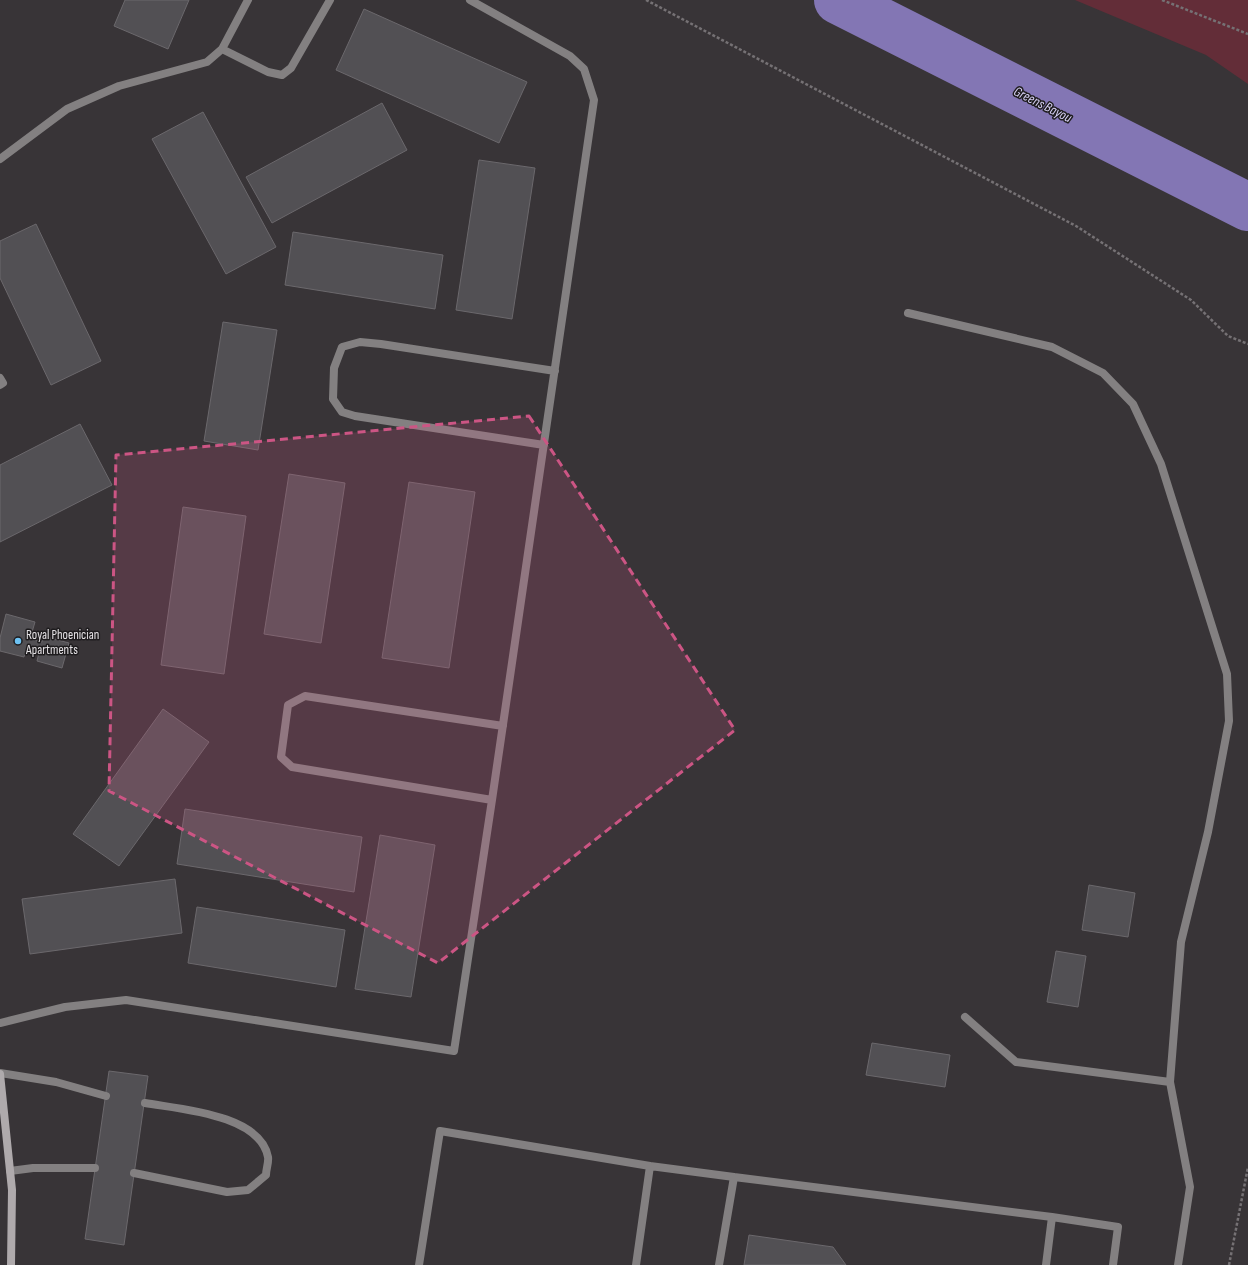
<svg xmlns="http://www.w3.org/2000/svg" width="1248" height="1265" font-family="'Sofia Sans Condensed',sans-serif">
<rect width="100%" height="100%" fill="#383437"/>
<!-- green -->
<path fill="#632d38" d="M1075,0H1248V84L1206,55Z"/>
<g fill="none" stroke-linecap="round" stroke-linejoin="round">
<!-- river -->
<path stroke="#8376b4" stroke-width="48" d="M838,0L1248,207"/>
</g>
<!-- building -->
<path fill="#525054" stroke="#6b686c" d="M125,0H189L168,49L114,26Z
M364,9L527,82L499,143L336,70Z
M382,103L407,150L272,223L246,177Z
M203,112L276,247L226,274L152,139Z
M479,160L535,168L512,319L456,310Z
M36,224L101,361L51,385L0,278V241Z
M293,232L443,255L435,309L285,285Z
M223,322L277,330L258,450L204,441Z
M80,424L112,485L0,542V465Z
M289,474L345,483L321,643L264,634Z
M409,482L475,492L449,668L382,658Z
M183,507L246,516L224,674L161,665Z
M6,614L35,622L30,639L42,642L43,636L69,643L62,668L37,661L39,653L26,650L24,657L0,651V638Z
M163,709L209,742L119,866L73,834Z
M185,809L362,837L354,892L177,864Z
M380,835L435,845L411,997L355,989Z
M175,879L182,933L30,954L22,899Z
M1089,885L1135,893L1128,937L1082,930Z
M197,907L345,930L336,987L188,963Z
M1056,951L1086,956L1078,1007L1047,1002Z
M872,1043L950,1055L945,1087L866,1075Z
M109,1071L148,1076L124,1245L85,1239Z
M749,1235L833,1247L846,1265H744Z"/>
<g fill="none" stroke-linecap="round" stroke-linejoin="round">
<!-- path -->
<path stroke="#757174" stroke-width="2.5" stroke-dasharray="3 2" stroke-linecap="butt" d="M646,0L1076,226L1191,300L1228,336L1248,344
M1162,0L1248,34
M1229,1265L1248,1167"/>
<!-- lane -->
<path stroke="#838081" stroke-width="8" d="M222,49L268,72L282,75L291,68L330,0
M0,159L67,109L119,86L207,62L222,49L248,0
M908,313L1052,347L1103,373L1133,404L1161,464L1227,674L1229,721L1208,832L1181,942L1170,1082L1190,1187L1178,1265
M0,378L3,383L0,385
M544,445L355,416L342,412L333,399L334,368L342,347L360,342L381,344L555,371
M492,800L292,767L281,757L288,705L305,696L503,726
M965,1017L1016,1062L1170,1082
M0,1023L65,1007L126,1000L454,1051L492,800L594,100L584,69L570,56L470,0
M0,1073L56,1082L106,1096
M650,1166L734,1177
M10,1171L33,1168H95
M134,1173L227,1192L248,1190L266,1175C266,1169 269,1162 268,1157C260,1114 178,1109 145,1103
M419,1265L440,1131L650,1166L636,1265
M719,1265L734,1177L1052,1217
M1046,1265L1052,1217L1118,1227L1113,1265"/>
<!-- secondary -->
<path stroke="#afaaac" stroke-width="8" d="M0,1074L12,1190L11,1265"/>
</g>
<!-- marked area -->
<path fill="#cc5584" fill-opacity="0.2" stroke="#cc5584" stroke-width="3" stroke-dasharray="8 5" stroke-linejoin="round" d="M529,416L735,730L438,963L109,791L116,455Z"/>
<!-- markers -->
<circle fill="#6dc2f3" stroke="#1e1c1e" stroke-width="1.5" cx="18" cy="641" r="4"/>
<g text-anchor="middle" stroke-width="3" stroke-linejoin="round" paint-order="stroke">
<!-- poi labels -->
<g font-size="13" fill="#e5e2e5" stroke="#1e1c1e" text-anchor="start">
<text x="26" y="639">Royal Phoenician<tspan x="26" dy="15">Apartments</tspan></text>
</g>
<!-- water labels -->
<g font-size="14" font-style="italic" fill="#d6d0f4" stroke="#1e1c1e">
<text transform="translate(1043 104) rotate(27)" y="5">Greens Bayou</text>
</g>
</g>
</svg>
